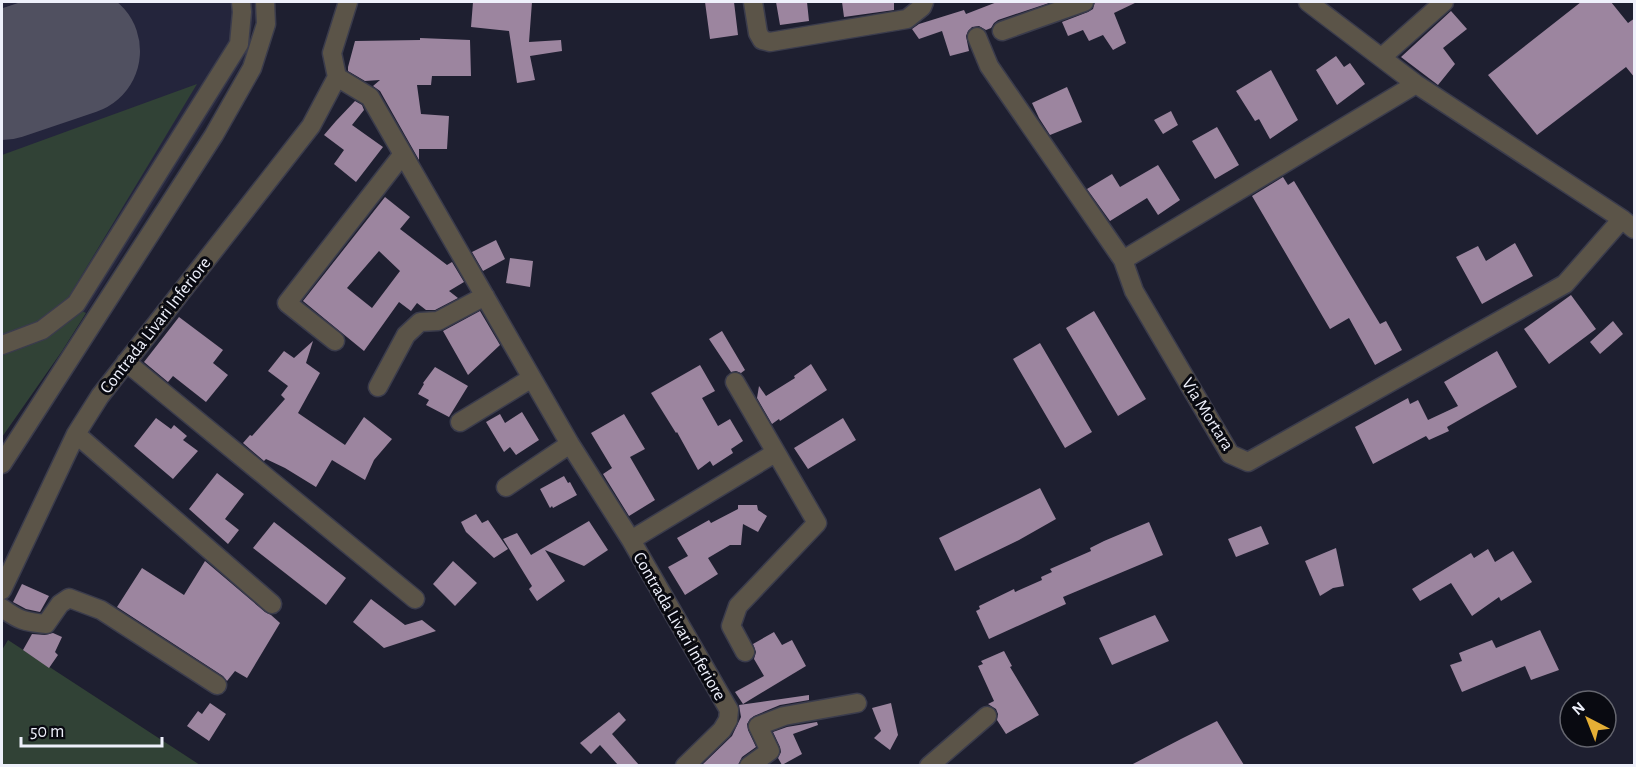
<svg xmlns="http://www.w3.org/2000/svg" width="1636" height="767" font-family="'Alegreya Sans',sans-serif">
<rect width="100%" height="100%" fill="#1e1f30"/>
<!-- built -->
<path fill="#24253c" d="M2,2H254L256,15L244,60L62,351L2,437Z"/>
<!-- green -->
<path fill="#314236" d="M197,84L68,298L36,325L2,337V155Z
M82,311L86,313L62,351L2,437V355L46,337Z
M8,640L200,765L2,766V650Z"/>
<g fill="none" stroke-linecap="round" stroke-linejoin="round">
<!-- runway -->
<path stroke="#505060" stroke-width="128" d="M2,76L76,51"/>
</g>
<!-- building -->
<path fill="#9c859f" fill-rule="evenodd" d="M473,2H532L529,42L561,40L562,51L530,56L535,80L517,83L509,31L471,27Z
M705,2H734L738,35L710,39Z
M776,2H807L809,21L780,25Z
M842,2H894V10L844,17Z
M997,2H1052L998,20L994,23L991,28L986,30L979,26L972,27L968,31L966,36L969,51L950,56L942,31L919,39L912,29L919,24L964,10L966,14Z
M1095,2H1137L1114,13L1126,43L1113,50L1103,35L1089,41L1083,30L1068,36L1062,22L1088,12L1093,9Z
M1581,2H1611L1628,23L1635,18V78L1626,67L1537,135L1488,75Z
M1451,11L1467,29L1443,48L1455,64L1438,85L1401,57Z
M420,38L470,40L471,76H432L431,85H417L421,114L449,116L447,149H419V160L380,91L373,86L380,80L365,81L348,71V67L355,41L420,40Z
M1336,56L1344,67L1350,63L1365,84L1337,105L1316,70Z
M1271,70L1298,120L1270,139L1259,119L1255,121L1236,91Z
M1067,87L1082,122L1050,135L1039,118L1032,103Z
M355,101L362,105L364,110L352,125L383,147L356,182L334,164L344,150L324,135L336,121Z
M1171,111L1178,125L1163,134L1154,120Z
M1217,127L1239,165L1215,179L1192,141Z
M1158,165L1180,200L1158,215L1147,198L1110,221L1087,189L1112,174L1120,187Z
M1283,177L1288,185L1294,181L1380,324L1386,321L1402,350L1375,365L1349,318L1330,329L1252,196Z
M385,197L410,217L400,229L447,265L452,262L464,282L449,291L458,298L435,310H426L417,303L411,311L399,302L364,351L303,301ZM379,251L400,271L372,308L347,288Z
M496,240L505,259L483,271L472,252Z
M1515,243L1533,276L1482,304L1456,257L1478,246L1486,261Z
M510,258L533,261L530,287L506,283Z
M1571,295L1596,329L1549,364L1524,329Z
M480,311L500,345L468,375L443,331Z
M1094,311L1146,399L1118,416L1066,328Z
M179,317L223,350L213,363L228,375L206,402L173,376L168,382L144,362Z
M1613,321L1623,334L1600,354L1590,342Z
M722,331L745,370L741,373L736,371L731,372L709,339Z
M313,341L306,363L320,373L298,413L345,445L364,417L392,439L374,460L365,480L332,460L316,487L285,468L266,459L264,461L243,443L250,435L252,436L285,399L281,395L288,386L268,371L284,351L294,358Z
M1040,343L1092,432L1065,448L1013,359Z
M1497,351L1517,387L1447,427L1449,431L1429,440L1426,436L1373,464L1355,427L1408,398L1410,404L1418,400L1428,420L1458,406L1444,382Z
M811,364L827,390L780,421L779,419L772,424L757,398L759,386L766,396L795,378L794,376Z
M700,365L715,391L702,398L718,426L730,419L743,441L731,449L733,453L713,466L710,461L698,470L677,432L676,433L651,393Z
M435,367L468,386L449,417L426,405L429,400L418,394L424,384L423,383Z
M522,412L539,440L516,455L510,447L504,452L486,422L500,414L505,423Z
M624,414L645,449L630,457L655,500L629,516L603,474L612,468L591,433Z
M156,418L171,429L174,425L187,436L183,440L198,451L173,479L134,446Z
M843,418L856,440L808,469L794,448Z
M217,473L244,494L225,519L239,530L228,544L189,509Z
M564,476L568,483L570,482L577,495L553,508L552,506L550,508L540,489Z
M1040,488L1056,519L1019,540L955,571L939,538Z
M738,505H757L758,510L767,516L758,532L743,524L741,545H730L708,558L718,574L685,595L668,567L688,556L677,538L709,520L711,523L738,509Z
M476,514L482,523L488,520L508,549L494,558L466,532L461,522Z
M589,521L608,550L584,566L545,550L565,581L537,601L529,589L532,586L503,539L517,533L531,555Z
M274,522L346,578L326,605L253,548Z
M1149,522L1163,555L1063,597L1066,604L989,639L976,611L980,609L979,606L1014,589L1015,592L1042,580L1041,577L1052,572L1050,569L1091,551L1090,548L1104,541Z
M1261,526L1269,544L1236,557L1228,539Z
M1336,548L1344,586L1333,588L1320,596L1305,561Z
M1488,549L1495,562L1513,551L1532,582L1501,601L1499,597L1472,616L1451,583L1420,601L1412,589L1471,553L1474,558Z
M205,561L265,612L271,615L280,623L247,678L235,671L227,681L223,676L117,607L142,568L184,595Z
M453,561L477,583L455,606L433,584Z
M22,584L49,596L40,612L26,609L13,602Z
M371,599L405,625L422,620L436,631L384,648L353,622Z
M1155,615L1169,641L1112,665L1099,638Z
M1540,630L1559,670L1531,680L1525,666L1462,692L1450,665L1462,661L1459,653L1492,640L1496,648Z
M774,632L782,645L792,640L806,666L743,704L735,692L764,676L754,659L756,652L753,644Z
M53,633L62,637L55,652L58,655L49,668L23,650L32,634L45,635Z
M1004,651L1012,666L1010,667L1039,715L1006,734L997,720L998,714L996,709L988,704L994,701L978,666L983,664L981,661Z
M809,695V700L780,705L754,716L750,719L747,724L748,730L756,747L742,757L738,765H702L732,736L741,717L739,705Z
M210,703L226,714L209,741L187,726L198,711L202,714Z
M891,703L898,735L890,750L874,738L881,731L872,708Z
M619,712L626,720L612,734L639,765H618L600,745L591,754L580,743Z
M1217,721L1244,765H1131L1181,739Z
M817,722L818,725L793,734L802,754L782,765L778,758L781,752L780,747L773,732L787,727Z"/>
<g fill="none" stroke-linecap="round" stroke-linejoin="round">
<defs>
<path id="minor" d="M753,2L758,33L762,40L770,42L907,19L922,7L924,2
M1308,2L1416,84L1622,219L1634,229
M1002,31L1084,2
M977,37L989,66L1123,260L1134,291L1230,454L1248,462L1565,284L1622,219
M1382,57L1444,2
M337,77L370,97L570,444L631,540L775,453
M1123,260L1416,84
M335,341L287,303L403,154
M2,345L42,330L76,304L239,44L242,12L241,2
M126,362L415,599
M735,382L817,523L738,606L731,626L745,652
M378,387L406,335L420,322L438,321L485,296
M460,422L532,378
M76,434L272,604
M2,464L214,135L252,68L266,24L265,2
M506,487L570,444
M631,540L729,710L728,720L722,730L685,766
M2,590L76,434L100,396L311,126L337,77L332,53L348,2
M2,608C19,620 24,622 46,624L60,604L69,598L101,610L217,685
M749,766L770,751L758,726L784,716L857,703
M929,766L987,716"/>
</defs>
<!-- minor casing -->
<use href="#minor" stroke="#3b3c4c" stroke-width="21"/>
<!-- minor -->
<use href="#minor" stroke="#5b5448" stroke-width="18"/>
</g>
<g text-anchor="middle" stroke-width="6" stroke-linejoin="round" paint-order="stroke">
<!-- street labels -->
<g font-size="18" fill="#eef0fb" stroke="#090a11">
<text transform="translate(155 325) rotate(-52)" y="6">Contrada Livari Inferiore</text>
<text transform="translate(1208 414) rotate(58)" y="6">Via Mortara</text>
<text transform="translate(680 626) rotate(60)" y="6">Contrada Livari Inferiore</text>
</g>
</g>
<!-- border -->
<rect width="1636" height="767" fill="none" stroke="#eef0fb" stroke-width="6"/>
<!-- north arrow -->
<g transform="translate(1588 719) rotate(318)"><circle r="28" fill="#090a11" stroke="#65666f" stroke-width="1.5"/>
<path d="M0-4.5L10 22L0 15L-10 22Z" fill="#e4ae35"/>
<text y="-9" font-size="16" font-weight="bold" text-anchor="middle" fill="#eef0fb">N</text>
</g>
<!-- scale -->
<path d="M21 737v9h141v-9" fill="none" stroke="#eef0fb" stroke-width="3"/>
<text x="30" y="737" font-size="18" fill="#eef0fb" stroke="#090a11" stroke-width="4.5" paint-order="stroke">50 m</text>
</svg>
